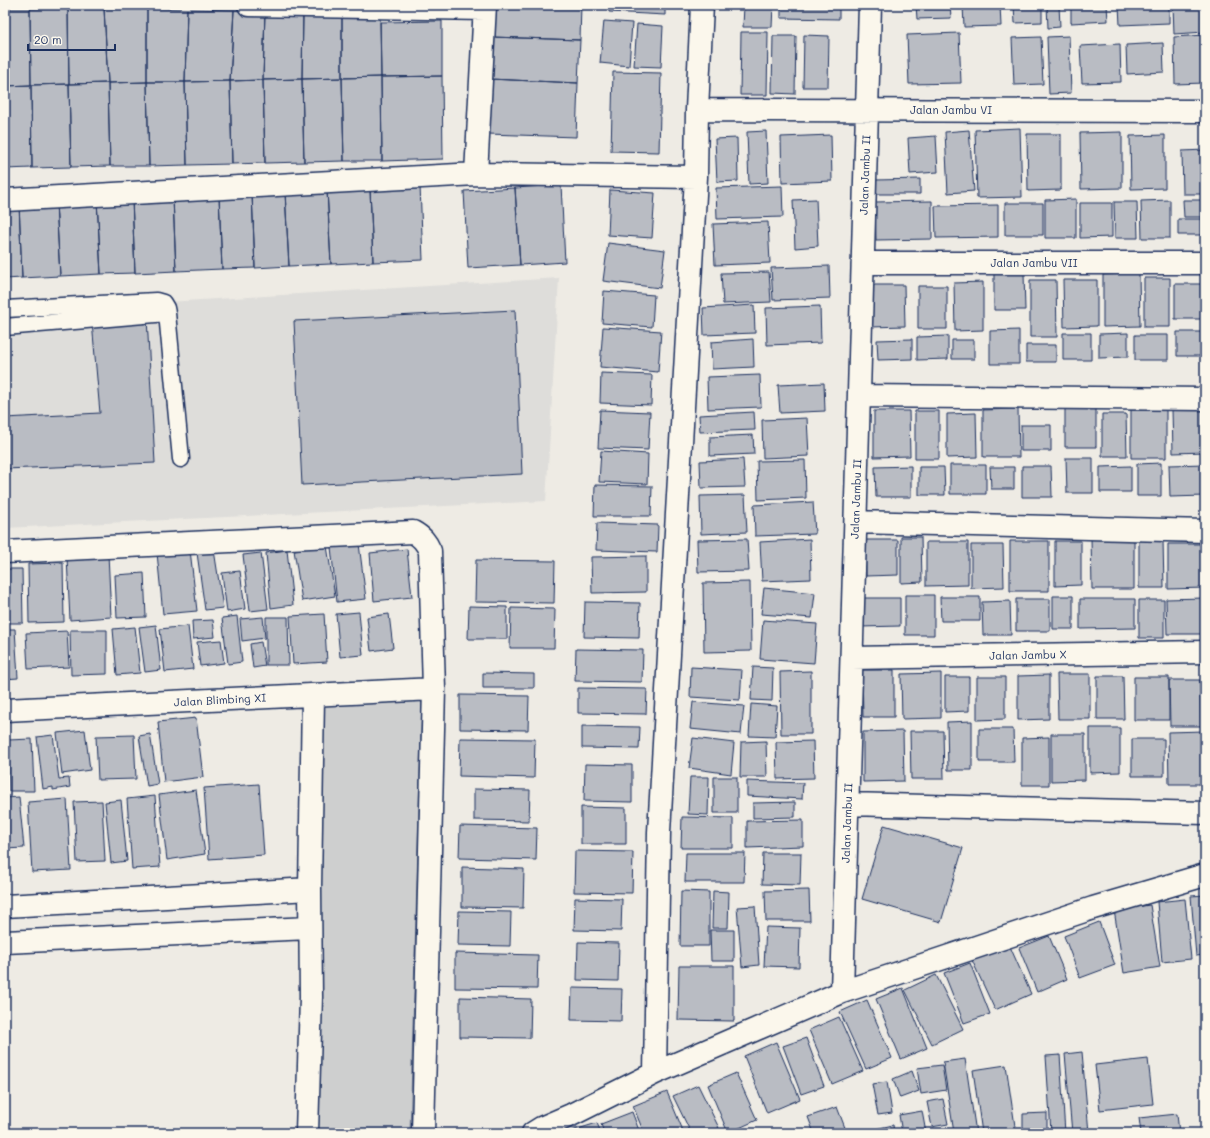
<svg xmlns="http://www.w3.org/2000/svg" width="1210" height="1138" font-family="Mali,sans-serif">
<rect width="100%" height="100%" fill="#eeebe4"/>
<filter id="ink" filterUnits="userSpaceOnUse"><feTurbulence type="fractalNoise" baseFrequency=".025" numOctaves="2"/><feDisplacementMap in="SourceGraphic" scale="8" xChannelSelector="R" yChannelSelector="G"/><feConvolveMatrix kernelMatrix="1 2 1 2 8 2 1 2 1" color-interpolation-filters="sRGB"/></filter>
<g filter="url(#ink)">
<!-- built -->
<path fill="#deddda" d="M559,278L546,501L5,528V312Z"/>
<!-- green -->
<path fill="#cecfcf" stroke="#747f96" d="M422,699L410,1133H313L322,706Z"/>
<!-- building -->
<path fill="#b9bcc3" stroke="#1b2f5e" d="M492,5H581L580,40L491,37Z
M609,5H665V15L609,12Z
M744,5H773L772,27H743Z
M781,5H839V19L781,18Z
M916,5H950L951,18L917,19Z
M963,5H1000L1001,26L964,27Z
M1014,5H1042V22L1015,23Z
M1047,5H1059L1060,27L1048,28Z
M1071,5H1107L1108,21L1071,23Z
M1119,5H1169V23L1120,25Z
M1173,5H1205V32L1174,34Z
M68,8H104L108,83L69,84Z
M68,8L69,84L31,85L30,9Z
M104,8H147V82L108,83Z
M147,8L187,9L185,82H147Z
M5,9H30L31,85L5,86Z
M187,9L234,10L230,81L185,82Z
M234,10L265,11L263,80L230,81Z
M265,11L303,12L302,79L263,80Z
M303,12H342V78L302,79Z
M342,12H380L381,77L342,78Z
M442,21V76L381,77L380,22Z
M604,21L632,23L629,66L600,63Z
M637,24L663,26L661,67L634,66Z
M741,32H768L767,95H740Z
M959,33L961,83L909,84L907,35Z
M804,35L829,36L828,87H803Z
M1205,35V83L1175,84L1174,37Z
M773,36H796L795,94L772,93Z
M1069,36L1071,93L1049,94L1047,37Z
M491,37L580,40L578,83L489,79Z
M1041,37L1043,84L1014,85L1012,38Z
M1163,43L1164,72L1127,74L1126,45Z
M1120,44L1121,82L1082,83L1080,46Z
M613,72L661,73L659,152L611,151Z
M442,76L443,159L382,161L381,77Z
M381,77L382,161H344L342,78Z
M342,78L344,161L304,162L302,79Z
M302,79L304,162L265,163L263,80Z
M489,79L578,83L576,137L488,134Z
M263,80L265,163L232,164L230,81Z
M230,81L232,164L187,165L185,82Z
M147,82H185L187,165L149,166Z
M147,82L149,166H110L108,83Z
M108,83L110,166L71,167L69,84Z
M69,84L71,167L32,168L31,85Z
M31,85L32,168L5,169V86Z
M1020,128L1022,197L977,198L975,130Z
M969,130L974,191L948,193L945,132Z
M766,131L768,183L749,184L747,132Z
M1122,132V188L1081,189L1080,133Z
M1027,134H1061V190L1028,191Z
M831,135L832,181L782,183L781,137Z
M1165,135V188L1131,189L1130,136Z
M936,136L938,172L910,174L908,138Z
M737,138L738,181L717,182L715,139Z
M1205,150V194H1183L1182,151Z
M920,179V194H875L876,180Z
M561,185L565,262L520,265L515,188Z
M420,186L423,260L373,262L370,188Z
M782,186L783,217L717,219L716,188Z
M370,188L373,262L331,264L327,190Z
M515,188L520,265L468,268L464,191Z
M327,190L331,264L289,266L285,192Z
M610,190L655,193L652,238L608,235Z
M285,192L289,266L255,268L252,193Z
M252,193L255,268L222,269L219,195Z
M219,195L222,269L176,271L173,197Z
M173,197L176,271L135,273L132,198Z
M132,198L135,273L101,274L97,200Z
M816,199L818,246L795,248L793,200Z
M1076,199V238H1045V200Z
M97,200L101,274L60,276L56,202Z
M1170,200V238H1142L1141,201Z
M1183,200H1205V217H1184Z
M932,201V239L876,240L875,202Z
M56,202L60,276L22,278L19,203Z
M1114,202H1137L1138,238H1115Z
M19,203L22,278L5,279V204Z
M1005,203H1043V235H1005Z
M1080,203H1112V237L1080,238Z
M998,205V237L936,238L935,206Z
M1178,219H1205V235H1178Z
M768,222L770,263L715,265L713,224Z
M608,243L665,250L660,288L603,281Z
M829,266L830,298L773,300L771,268Z
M769,272L771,302L723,304L721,273Z
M994,274H1024L1025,310H994Z
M1139,274L1140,326L1103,327V275Z
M1144,278H1170V327H1144Z
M1030,280H1056L1057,337H1030Z
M1063,280H1097V326L1064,327Z
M983,282V330L955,331L954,283Z
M1175,284H1205V319H1175Z
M870,285H904L905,326L871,327Z
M918,286H947V329H918Z
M604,291L654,295L652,327L602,323Z
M754,305L755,333L704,335L703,308Z
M820,306L821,343L767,345L766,308Z
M515,310L522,474L302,485L294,321Z
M147,318L155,463L5,469V418L100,413L92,322Z
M603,327L661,331L658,372L600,367Z
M1019,330V364H990V331Z
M1177,332H1205V356H1177Z
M1063,333H1091V360H1063Z
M1128,333V357L1099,358V334Z
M1135,335H1168V360H1135Z
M948,336V359L917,360V337Z
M753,339L754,367L712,369L711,342Z
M912,339V359L878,360L877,340Z
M952,340H974V359H952Z
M1026,345H1056V362H1026Z
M601,373L652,375L651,405L600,403Z
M760,375L761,407L708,409L707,377Z
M824,383L825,411L780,413L778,385Z
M1065,407H1096V447H1065Z
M1018,409L1019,457H983V410Z
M1166,409V458H1131V410Z
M1172,409H1205V452L1173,453Z
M600,410L650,412L648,450L598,448Z
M874,411H909L910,456L874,457Z
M915,411H939V459H915Z
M754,412L755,430L700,432L699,415Z
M976,413L977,457L947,458V414Z
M1102,414H1126L1127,456H1102Z
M807,418L809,456L763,458L762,420Z
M1021,425H1051V451H1021Z
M753,435L754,454L710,456V437Z
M601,451L648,454L647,484L599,482Z
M1066,458H1093V493H1067Z
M743,459L745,487L701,488L700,461Z
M805,460L806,498L758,500L757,461Z
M1161,463V496H1137V464Z
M1205,464V496L1170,497L1169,465Z
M950,465H986V494H950Z
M911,466V497H876L875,467Z
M1022,466H1051L1052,497H1022Z
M1131,466V492H1100V467Z
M919,467H944L945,495H919Z
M990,467H1014V489H991Z
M595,485L652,486L651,516H594Z
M745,495L747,532L701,534L700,496Z
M813,502L815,534L755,536L754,505Z
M597,523L658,525L657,552L596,550Z
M901,537H921L922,582L901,583Z
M1091,537H1134V589H1092Z
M747,539L749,571L698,572L697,540Z
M810,539L811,579L762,581L760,542Z
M865,540H898V575L866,576Z
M1139,540H1163L1164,588H1139Z
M1010,541H1049V591H1010Z
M1055,541H1081V585L1055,586Z
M926,542H968V585L926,586Z
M359,544L366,599L337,602L331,547Z
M1168,544H1205V588L1168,589Z
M971,545H1003L1004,587L971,588Z
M327,546L335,596L302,601L294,550Z
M407,549L412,597L374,601L370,553Z
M190,550L197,611L163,614L157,553Z
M214,550L223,608L205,610L197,553Z
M287,550L293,605L271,608L266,553Z
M261,553L268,609L250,611L243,555Z
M108,554L111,617L70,620L67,557Z
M646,556V592L592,593L591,557Z
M476,560L555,561L554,603L475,602Z
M63,563L64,622L29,623L28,564Z
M5,569H22L23,623H5Z
M240,571L245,609L227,612L222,573Z
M144,573L146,617L117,618L115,575Z
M750,582L751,651L704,652L703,583Z
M764,588L815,593L812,618L761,614Z
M905,595H934V635H905Z
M1053,596H1073V629H1053Z
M940,597H980V621H941Z
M860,598H900V626L861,627Z
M1204,598L1205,634H1167L1166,599Z
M1016,599H1050V631H1016Z
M1080,599H1135V628L1080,629Z
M1139,600H1164V638H1139Z
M1010,601L1011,635H983L982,602Z
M585,602L640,603L639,638L584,637Z
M469,606L507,607V639H468Z
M511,608L555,609L554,648H510Z
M359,612L363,655L340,657L336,614Z
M324,614L327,662L293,664L290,616Z
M389,614L393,648L371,651L367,617Z
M237,616L242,662L228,664L222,618Z
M263,617L265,638L242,641L240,619Z
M266,617H288L289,665H266Z
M213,620L215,637L193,639L192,621Z
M763,620L817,624L814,663L760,659Z
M156,625L161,670L145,672L139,627Z
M188,626L193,669L165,672L160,629Z
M135,627L140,673L117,675L113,629Z
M5,629H15L18,678L5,679Z
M70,630H107V674L71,675Z
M67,631L69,667L28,669L26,633Z
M221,640L224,663L200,666L197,642Z
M261,642L265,666L253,668L250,644Z
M576,649L643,650L642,682L575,681Z
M691,667L742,670L740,700L690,697Z
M753,667L773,668L772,701L751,700Z
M862,670H894V717H863Z
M811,671V734H781L780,672Z
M483,673L534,674V688H483Z
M941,673V718L902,719L901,674Z
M1057,674H1090V719H1058Z
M1049,675V719L1018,720V676Z
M1097,676H1123L1124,719H1097Z
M945,677H969V711L945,712Z
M977,677H1005V719L977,720Z
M1134,677H1169V720H1134Z
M1169,680H1200L1201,726H1170Z
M1204,680H1205V726H1204Z
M578,688L647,689L646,714L578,713Z
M460,695L529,696L528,730L460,729Z
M693,702L744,706L741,734L690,729Z
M751,704L777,706L775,737L749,736Z
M196,718L203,777L164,782L158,722Z
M972,721V770H948L947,722Z
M582,726L640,727L639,749L582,748Z
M1090,728H1120V772L1090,773Z
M979,729H1013L1014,762H979Z
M85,730L90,770L62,774L57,733Z
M903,731L904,781L863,782V732Z
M910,731H943L944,779H911Z
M1205,731V784H1169L1168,732Z
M150,734L158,784L147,786L139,736Z
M1051,734H1085V780L1051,781Z
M53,735L59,779L69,778L70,787L53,790V787L43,789L37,737Z
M134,735L136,779L98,780L96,736Z
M1049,737V785H1022V738Z
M460,738L535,739L534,778L459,776Z
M693,738L734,743L731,774L689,768Z
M32,739L34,791H9L8,740Z
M1132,739H1164V776H1132Z
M766,741L767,777H740L741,742Z
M813,741L814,778L777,779L776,742Z
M585,764L632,765V802L584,801Z
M690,777H709L708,815L688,814Z
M714,777H737V813H714Z
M747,781L803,783L802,799L747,796Z
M259,784L264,855L209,859L204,788Z
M474,789L530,790L529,821L474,820Z
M196,790L205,854L167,860L159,795Z
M155,796L160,867L132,869L127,799Z
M19,797L24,848L5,849V798Z
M67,799L71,870L32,872L28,802Z
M121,800L127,861L111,863L105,802Z
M102,801L105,861L77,862L74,802Z
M795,802V817L753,818V803Z
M581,807L626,808V844H581Z
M682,817L733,818V848H681Z
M803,820V846L747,848V821Z
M884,825L963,848L941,922L862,899Z
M460,826L537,828L536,860L459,858Z
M575,851L633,852L632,893L574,892Z
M686,853H745L744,882H685Z
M763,853H801L800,885L762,884Z
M462,867L524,869L523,908L462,907Z
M809,890L810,921H766L765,891Z
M681,891L709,892V946H680Z
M713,891L729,892L728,928H712Z
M1205,895V955L1196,956L1191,896Z
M575,898L622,899L621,931L574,930Z
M1185,899L1191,959L1162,962L1157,902Z
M1150,905L1160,967L1124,973L1114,910Z
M755,906L759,965L742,967L737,907Z
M459,911L511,912L510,946L458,945Z
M1099,922L1115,965L1080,978L1064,936Z
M766,927L800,928L799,967L764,966Z
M710,930H734V961H711Z
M1049,936L1067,979L1037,992L1019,948Z
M578,942L619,943L618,981L577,980Z
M1008,942L1031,994L995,1010L971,958Z
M455,953L538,955L537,989L455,988Z
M970,963L990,1014L964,1023L944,973Z
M679,966H734V1021L678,1020Z
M936,975L963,1029L932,1044L905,990Z
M572,988L622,989L621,1021L571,1020Z
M903,988L927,1048L901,1059L876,999Z
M460,997L531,999L530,1038L460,1037Z
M867,1000L892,1058L866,1069L840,1012Z
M839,1017L863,1071L832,1084L809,1030Z
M806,1038L824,1086L801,1094L783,1046Z
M776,1042L800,1099L767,1113L744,1056Z
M1082,1052L1089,1133H1072L1065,1054Z
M1060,1055L1065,1133H1051L1046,1056Z
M965,1059L976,1133H954L943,1062Z
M1148,1059L1153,1104L1100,1110L1095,1065Z
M942,1065L946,1090L921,1094L917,1068Z
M1006,1065L1016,1133H982L973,1070Z
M912,1071L919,1091L900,1098L893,1079Z
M736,1073L757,1120L728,1133L708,1085Z
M887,1082L892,1113L878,1115L872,1084Z
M698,1085L719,1128L710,1133H691L673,1096Z
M667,1092L684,1133H644L633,1106Z
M943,1099L948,1124L932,1127L927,1102Z
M837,1107L847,1133H814L808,1117Z
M922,1111L926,1133H902L899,1115Z
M632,1112L640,1133H604L601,1124Z
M1047,1113V1133H1023V1114Z
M1177,1114L1179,1133H1141L1139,1118Z
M597,1123L601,1133H565Z
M893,1125L894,1133H857Z"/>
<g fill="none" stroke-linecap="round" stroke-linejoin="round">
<defs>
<path id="service" d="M5,309L156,301L163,303L166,308L167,313L181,459
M5,327L167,313"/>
<path id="minor" d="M249,5L485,9
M697,110L1205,111
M476,174L485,5
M5,200L476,174L696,177
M863,263H1205
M859,396L1205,399
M856,522L1205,531
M5,552L413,532C422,537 426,542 430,551L434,689L423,1133
M852,658L1205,652
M5,710L434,689
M848,804L1205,813
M5,906L310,889
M5,942L310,928
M842,992L870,5
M655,1073L659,832L696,177L697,110L702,5
M307,1133L311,997L310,889L313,696
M533,1133L541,1128L571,1115L655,1073L842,992L1093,908L1205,875"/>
</defs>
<!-- service casing -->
<use href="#service" stroke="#1b2f5e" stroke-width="19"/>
<!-- minor casing -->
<use href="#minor" stroke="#1b2f5e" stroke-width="25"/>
<!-- service -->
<use href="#service" stroke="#fbf7ec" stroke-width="16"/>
<!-- minor -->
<use href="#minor" stroke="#fbf7ec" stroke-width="22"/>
</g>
</g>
<g text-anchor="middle" stroke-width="3" stroke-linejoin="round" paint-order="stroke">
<!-- street labels -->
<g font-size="11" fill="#1b2f5e" stroke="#fbf7ec">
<text x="951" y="114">Jalan Jambu VI</text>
<text transform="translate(865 175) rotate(-88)" y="4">Jalan Jambu II</text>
<text x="1034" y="267">Jalan Jambu VII</text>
<text transform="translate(856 499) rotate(-88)" y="4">Jalan Jambu II</text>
<text transform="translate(1028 655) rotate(-1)" y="4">Jalan Jambu X</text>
<text transform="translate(220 700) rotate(-3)" y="4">Jalan Blimbing XI</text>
<text transform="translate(847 823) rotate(-88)" y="4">Jalan Jambu II</text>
</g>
</g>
<!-- margin -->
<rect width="1210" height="1138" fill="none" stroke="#fbf7ec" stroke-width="20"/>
<rect x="10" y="10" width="1190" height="1118" fill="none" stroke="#1b2f5e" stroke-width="1.5" filter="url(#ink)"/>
<!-- scale -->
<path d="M28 44v6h87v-6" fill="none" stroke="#1b2f5e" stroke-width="2"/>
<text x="34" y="44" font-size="12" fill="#1b2f5e" stroke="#fbf7ec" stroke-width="3" paint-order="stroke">20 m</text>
</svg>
